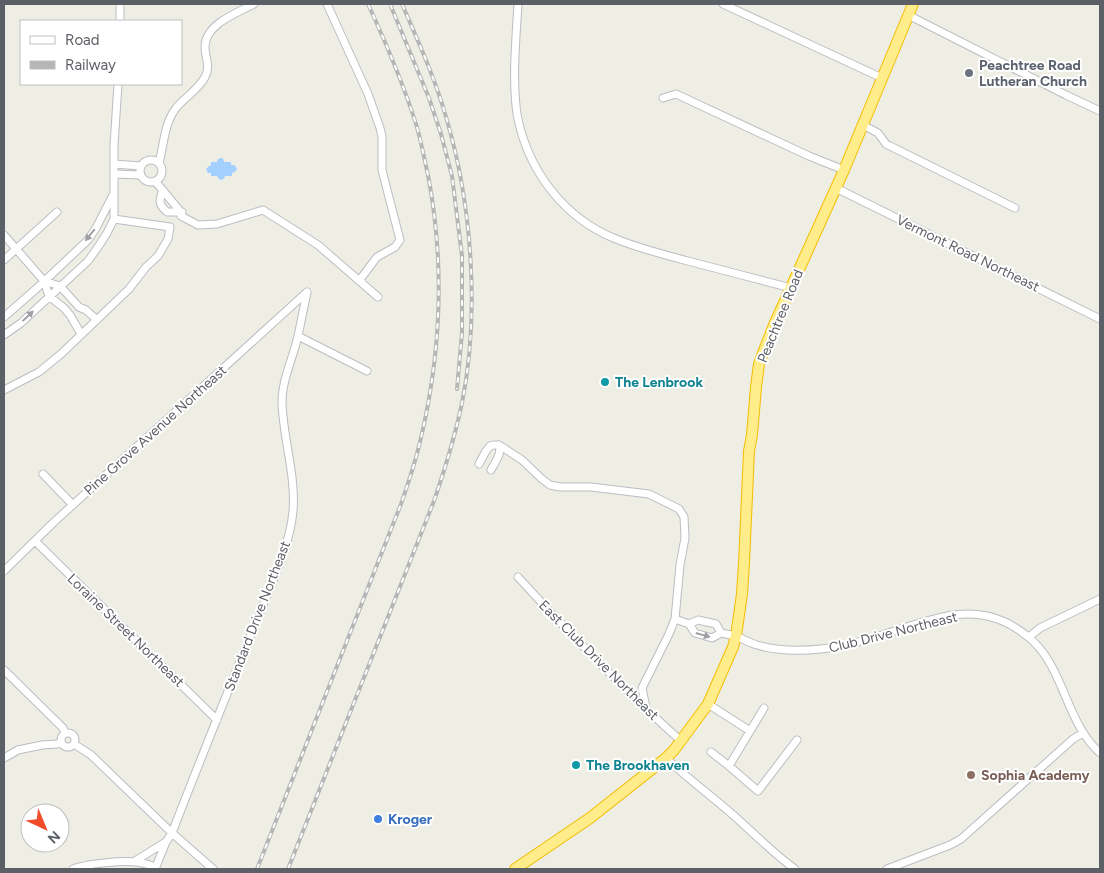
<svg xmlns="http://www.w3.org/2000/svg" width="1104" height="873" font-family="Figtree,sans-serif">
<rect width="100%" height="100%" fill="#efeee4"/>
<!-- water -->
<path fill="#a4d0ff" d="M221,158H223L224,162H231V165H234L237,168C237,171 235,172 232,173V176H225L224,179L220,180L217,176H211V173H208L206,169L209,166L211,165V162H217L218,159Z"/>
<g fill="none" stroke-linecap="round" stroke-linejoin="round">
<defs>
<path id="minor" d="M120,4V21
M327,4L368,94L380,128L382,136V170L400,240L395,247L377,257L359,281
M518,4C516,39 512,79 517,114C527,169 563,218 616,239C638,248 665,255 688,261C722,270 757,279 791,288
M723,4L882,78
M908,15L1066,95L1100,111
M663,98L676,94L809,156L844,170
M863,125L878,133L886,144L1015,208
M140 171a11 11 0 1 1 22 0a11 11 0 1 1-22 0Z
M159,163C164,144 164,124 176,108C185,97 198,90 205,77C211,67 205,58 205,47C205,24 237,13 254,4
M114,164L141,166
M114,174L140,175
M155,181L180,211L181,216L198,225L217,224L263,210L318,245L378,297
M836,188L1100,319
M163,190C159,201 158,204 167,212H182
M4,235L44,281L49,296L64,308L70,315L81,334
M4,260L57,212
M44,281L60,286L79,307L86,310L97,320
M4,317L36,289L88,240L96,228L113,195
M4,335L21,323L88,261L98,247L107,233L114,219V145L118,84
M298,336L367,371
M4,390L39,372L61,354L129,289L146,267L158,256L168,239L170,227L114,219
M479,464L486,451L490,446L494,445H499L522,460L542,479L550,485L560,487H591L649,494L679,509L684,517L685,538L680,565L675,619L669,634L642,688L646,708
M491,470C495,462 502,454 499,445
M43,474L73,505
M35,541L217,720
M4,571L54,522L307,292
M518,577C570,634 624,690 681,741
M675,619L689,624L695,633L712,638L721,633C726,634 731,635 736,636C743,639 750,643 757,645C777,651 800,651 821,649C853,646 885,634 916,624C933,619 950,614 968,614C990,614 1010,622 1027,636C1064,664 1065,722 1100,753
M689,624L698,620L716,624L721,633
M1029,637L1040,628L1100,599
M4,670L63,728L65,733
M708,704L750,731
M61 740a7 7 0 1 1 14 0a7 7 0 1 1-14 0Z
M74,744L91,755L172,833L213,869
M711,752L729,766L764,708
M4,758L18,750L42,745L57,744L61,743
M666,758C685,776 705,791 725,808C749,828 770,851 795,869
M729,766L758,791L797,740
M135,861L164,843
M73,869C84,864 125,860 137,862C143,863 150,865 156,867
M155,869L166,842L172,833C198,765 226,697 253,629C267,594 290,548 293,511C296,475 283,439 282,402C282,380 293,358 298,336C301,322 304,307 307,292
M887,869L950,845L961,839L1073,739L1083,733"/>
<path id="highway" d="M515,869L590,818L666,758L674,750L708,704L733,647L736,636L742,594L744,563L749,451L752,435L756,387L759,364L763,353L774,325L844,170L913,4"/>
</defs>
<!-- minor casing -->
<use href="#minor" stroke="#bcbdc3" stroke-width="9"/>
<!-- highway casing -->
<use href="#highway" stroke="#f3bd00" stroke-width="12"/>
<!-- minor -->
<use href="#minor" stroke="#fff" stroke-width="7"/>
<!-- highway -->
<use href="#highway" stroke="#ffec8b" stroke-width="10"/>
<defs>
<path id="rail" d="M390,4L429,98L441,134L452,176L462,256V333L457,389
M257,869L401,504C408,484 415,463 420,442C441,355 445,264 428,175C424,158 421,140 416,124C403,83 386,43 368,4
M288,869L434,501C445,469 455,436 462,403C480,313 472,204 446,117C435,78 418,41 402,4"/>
</defs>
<!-- rail casing -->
<use href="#rail" stroke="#b5b6b6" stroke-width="4"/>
<!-- rail -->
<use href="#rail" stroke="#fff" stroke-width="2" stroke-dasharray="5.5" stroke-linecap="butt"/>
</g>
<!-- one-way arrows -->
<defs><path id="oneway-solid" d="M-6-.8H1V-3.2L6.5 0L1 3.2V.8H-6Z" transform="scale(1.25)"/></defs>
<g fill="#9d9fa3">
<use href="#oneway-solid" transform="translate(90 235) rotate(129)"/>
<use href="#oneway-solid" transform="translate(28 316) rotate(-43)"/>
<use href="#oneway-solid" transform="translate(703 635) rotate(16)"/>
</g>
<!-- markers -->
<circle fill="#6b7280" stroke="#fff" stroke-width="2" cx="969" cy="73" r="5"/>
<g fill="#0f9aa8" stroke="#fff" stroke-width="2">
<circle cx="605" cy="382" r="5"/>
<circle cx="576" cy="765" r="5"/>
</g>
<circle fill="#8d6e63" stroke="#fff" stroke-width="2" cx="971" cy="775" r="5"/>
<circle fill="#3f7fe0" stroke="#fff" stroke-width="2" cx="378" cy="819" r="5"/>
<g text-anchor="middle" stroke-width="4" stroke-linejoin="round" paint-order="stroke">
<!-- worship labels -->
<g font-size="14" font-weight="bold" fill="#5b616d" stroke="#fff" text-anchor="start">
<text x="979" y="70">Peachtree Road<tspan x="979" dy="16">Lutheran Church</tspan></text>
</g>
<!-- street labels -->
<g font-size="14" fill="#5c5f65" stroke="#fff">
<text transform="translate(968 253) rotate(26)" y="5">Vermont Road Northeast</text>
<text transform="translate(780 316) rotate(-68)" y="5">Peachtree Road</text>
<text transform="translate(155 430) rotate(-42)" y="5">Pine Grove Avenue Northeast</text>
<text transform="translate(257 616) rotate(-69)" y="5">Standard Drive Northeast</text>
<text transform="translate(126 630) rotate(44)" y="5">Loraine Street Northeast</text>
<text transform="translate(893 632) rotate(-14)" y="5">Club Drive Northeast</text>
<text transform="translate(599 660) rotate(45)" y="5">East Club Drive Northeast</text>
</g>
<!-- culture labels -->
<g font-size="14" font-weight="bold" fill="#0d838f" stroke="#fff" text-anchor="start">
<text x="615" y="387">The Lenbrook</text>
<text x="586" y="770">The Brookhaven</text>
</g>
<!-- education labels -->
<g font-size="14" font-weight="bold" fill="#785e54" stroke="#fff" text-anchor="start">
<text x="981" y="780">Sophia Academy</text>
</g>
<!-- shop labels -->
<g font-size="14" font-weight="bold" fill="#366cbe" stroke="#fff" text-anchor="start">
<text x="388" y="824">Kroger</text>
</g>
</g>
<!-- border -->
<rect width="1104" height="873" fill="none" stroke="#5c5f65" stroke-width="10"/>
<!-- legend -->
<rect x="20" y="20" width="162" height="65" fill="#ffffff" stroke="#bebfc1"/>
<rect x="30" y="36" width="25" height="8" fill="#ffffff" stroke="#bebfc1"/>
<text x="65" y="45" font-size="15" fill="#5c5f65">Road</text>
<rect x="30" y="61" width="25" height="8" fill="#b5b6b6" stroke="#bebfc1"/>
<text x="65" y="70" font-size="15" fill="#5c5f65">Railway</text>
<!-- north arrow -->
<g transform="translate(45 828) rotate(136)"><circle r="24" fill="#ffffff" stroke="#bebfc1"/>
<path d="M0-4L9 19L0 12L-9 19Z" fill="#f04b2a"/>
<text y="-8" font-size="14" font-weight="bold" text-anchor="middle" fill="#5c5f65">N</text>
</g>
</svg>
